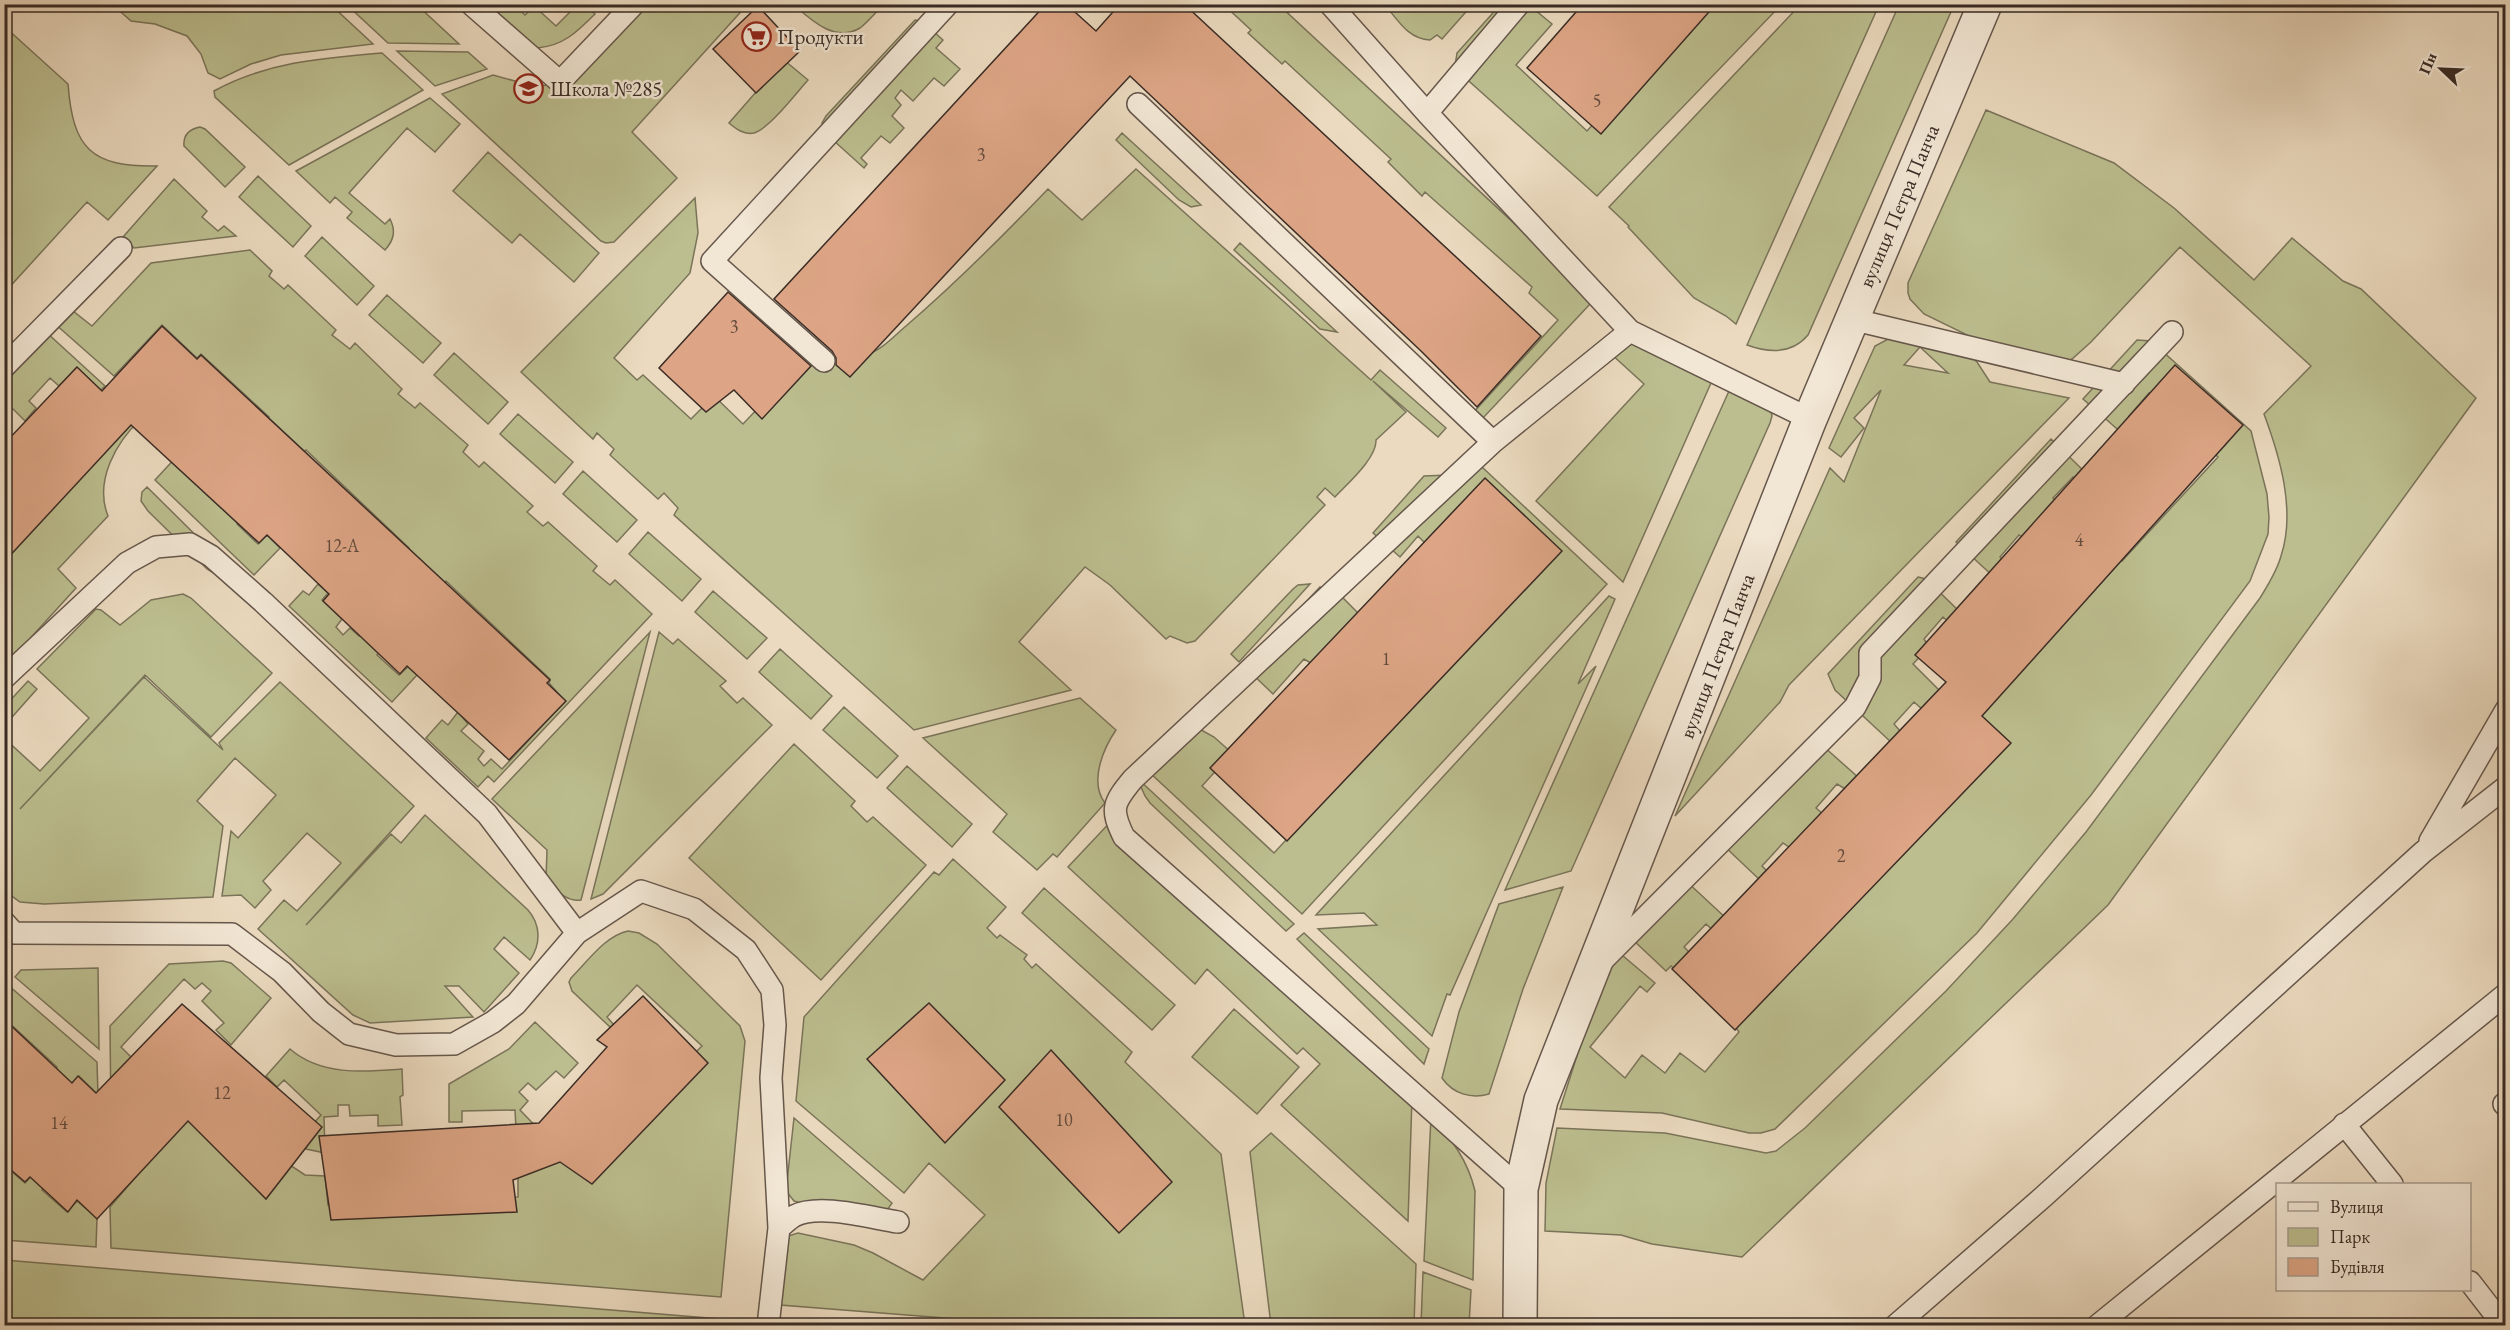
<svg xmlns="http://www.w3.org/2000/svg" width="2510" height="1330" font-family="'EB Garamond',serif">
<rect width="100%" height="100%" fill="#ebdabf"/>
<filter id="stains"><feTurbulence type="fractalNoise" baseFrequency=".00333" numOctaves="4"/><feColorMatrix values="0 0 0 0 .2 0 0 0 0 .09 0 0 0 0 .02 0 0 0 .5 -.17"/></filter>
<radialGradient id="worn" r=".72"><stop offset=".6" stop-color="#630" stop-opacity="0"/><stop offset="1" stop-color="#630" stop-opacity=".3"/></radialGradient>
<!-- green -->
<path fill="#bcbe8f" stroke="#7a745a" stroke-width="1.5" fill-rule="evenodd" d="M476,4L514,5L525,15L534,6L556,26L577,5H586L595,14C577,32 563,46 537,48Z
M113,5H331L373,44L281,55L251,64L220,79L208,73L201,54L187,36L155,24L131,21Z
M347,5H417L459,44L388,43Z
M640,5H747L632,132L677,178L614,242L606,243L601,241L442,94L493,75L533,86L551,85Z
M794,5H883C876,12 868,22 860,28C835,43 811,20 794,5Z
M1224,5H1279L1587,291L1590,304L1483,418L1472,414L1558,320L1529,293L1532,287L1425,192L1422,196L1388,162L1391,159L1285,61L1282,64L1248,33L1251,30Z
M1385,5H1472L1442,39L1437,35L1430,40C1408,39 1398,20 1385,5Z
M1500,5H1529L1552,24L1516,65L1587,131L1702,5H1781L1597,196L1461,74L1455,66L1457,53Z
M1800,5H1879L1736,324L1726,316L1694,298L1628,227L1629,226L1609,207Z
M1899,5H1954L1808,335C1792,354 1769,353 1747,345Z
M915,20L921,21L824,131L822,123L826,116Z
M5,27L68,84C73,149 91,167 157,166L108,220L87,202L5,292Z
M933,31L943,40L936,48L960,69L944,86L934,78L913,101L901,90L895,98L901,105L892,116L904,128L890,143L881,136L861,158L867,164L864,168L833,140Z
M397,51L468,52L487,69L435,86Z
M382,53L423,90L289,165L215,97L214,91C266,62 324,58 382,53Z
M784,60L808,80C797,92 769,129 754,133C744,135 736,129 729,123Z
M430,98L460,124L435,152L407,128L349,193L385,224L390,219C396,231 394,240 385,250L347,218L352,212L335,197L330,203L296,171Z
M1986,110L2114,163L2174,208L2254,280L2292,238L2343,281L2361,289L2476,398L2108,905L1742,1257L1652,1244L1621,1235L1545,1231L1546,1183L1557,1128L1665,1133L1766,1153L1776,1151L1805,1128L1946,991L2013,919L2086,832L2260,598C2268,585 2277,571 2281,556C2296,511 2280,457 2264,414L2311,366L2180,247L2091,342L2072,359L2060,365L2010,356L1924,314L1910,299L1908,293V283Z
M200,127L205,129L245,167L225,187L184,146C183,135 190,129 200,127Z
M1122,133L1201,205L1191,207L1179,200L1116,140Z
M488,152L599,253L574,282L520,234L512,243L453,191Z
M1136,169L1371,380L1380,370L1446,428L1438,437L1373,381L1406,412L1376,440C1377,458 1347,484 1335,497L1325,488L1317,497L1325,505L1195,641L1187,643L1170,636L1166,639L1110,585L1085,567L1019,642L1071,690L914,730L674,515L678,508L664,493L658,499L610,455L614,449L597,433L593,439L521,372L695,198L698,233L690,273L614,358L637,380L643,375L691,419L714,396L743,424L796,368L794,365L817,340C831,356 844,361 865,355C880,352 895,335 906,326C956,283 1002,237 1048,189L1082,220Z
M258,176L311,226L293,247L239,197Z
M174,179L207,211L202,217L218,231L224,226L236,236L134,248L123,237Z
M322,237L374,286L357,305L305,256Z
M1240,243L1337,332L1320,329L1234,250Z
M250,250L272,271L269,276L284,289L288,285L336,330L332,335L350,349L355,343L402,389L398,394L415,408L420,403L468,445L463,452L479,467L484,462L533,506L527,512L543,526L548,522L597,566L593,571L610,585L615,580L652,614L494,782L488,776L478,787L426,738L442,720L448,725L458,712L468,724L461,731L484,751L478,759L484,766L491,759L502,769L565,701L549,683L550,679L446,581L442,586L407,553L409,548L306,450L300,454L266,423L269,417L201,354L197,358L162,325L114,376L54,323L68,307L92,326L151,263Z
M387,295L441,343L423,363L369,315Z
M46,332L105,386L101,390L76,368L59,386L50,378L29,401L36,408L25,421L5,401L4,377Z
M1892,337L1970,356L1977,362L1990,382L2069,398L1789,685L1780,702L1675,816L1830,468L1844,482L1881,390L1854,418L1864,428L1841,457L1829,448L1875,346ZM1920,347L1948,373L1904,365Z
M1624,338L1715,374L1623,582L1536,501L1644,384L1609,352Z
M2137,340L2151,341L2251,431L2267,494L2269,517L2268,534L2250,581L2091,795L1977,933L1775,1129L1761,1133H1749L1662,1113L1560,1109L1582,1040L1616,950L1655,983L1647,992L1640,986L1590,1047L1625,1078L1642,1055L1665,1073L1680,1053L1705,1072L1739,1032L1733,1024L1969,718L2116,558L2122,561L2218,457L2160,400L2149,393L2129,416L2136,424L2124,435L2083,399Z
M454,353L508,402L488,424L434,375Z
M1733,382L1770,407L1772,416L1770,423L1571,871L1505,890Z
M518,414L573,462L555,483L500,434Z
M141,419C116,442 94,481 108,516L58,569L76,588L5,666V555L114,435Z
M2051,439L2088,475L2081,483L2073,477L2053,498L2060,505L2027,541L2019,535L2000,557L2007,564L1995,578L1956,542Z
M179,454L244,516L237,524L258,544L267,535L280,548L254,575L155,480Z
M1482,467L1607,584L1302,914L1149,772L1196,727L1214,737L1232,753L1202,786L1274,853L1530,576L1425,543L1418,536L1400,557L1373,533L1424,476L1449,475Z
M583,471L637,520L617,542L563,494Z
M147,487L244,583L223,579L207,569L148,511L141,501L142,492Z
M648,532L701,579L682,601L629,554Z
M1918,577L1926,579L1960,612L1950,623L1943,617L1924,639L1929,647L1913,664L1940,691L1922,709L1914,702L1894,724L1901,732L1892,743L1835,690L1828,674Z
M318,584L328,593L322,600L342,619L336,627L343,635L350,628L359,636L367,628L385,646L377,655L399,675L408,667L417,675L392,702L289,606L303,591L309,595Z
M1310,584L1239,662L1231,654L1293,589L1298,585Z
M1320,587L1339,594L1360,615L1314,665L1304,659L1273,694L1245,667Z
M713,591L767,638L747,659L695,612Z
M183,594L191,598L272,673L211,737L145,675L20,809L144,677L223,750L219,743L280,682L414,806L306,925L391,834L401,843L425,815L528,910C541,925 541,944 530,960L504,937L494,949L519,973L484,1012L459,986H445L473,1017L370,1023L353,1015L258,929L284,900L297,911L341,863L307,833L263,881L271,890L255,908L241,895L222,896L231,831L238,838L276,795L235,758L197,801L223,826L213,897L44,904L20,902L5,891V739L40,771L89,718L37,669L96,609L101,610L120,625L151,600Z
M1609,596L1615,599L1578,684L1596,666L1450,995L1447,994L1432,1036L1318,929L1377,925L1364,913L1316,915Z
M650,632L581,900C565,902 556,889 546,879L547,850L492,799Z
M659,632L673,644L678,639L726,681L720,686L737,703L743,698L772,725L603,894L591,899Z
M780,649L832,696L811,719L759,672Z
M28,681L37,689L5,725V706Z
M1080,698L1116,730C1103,749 1089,782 1105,803L1057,857L1053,854L1037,870L993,832L1007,814L923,738Z
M844,707L898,756L877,778L823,730Z
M794,744L855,801L851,806L867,822L873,817L926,865L821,980L689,858Z
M1823,746L1859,778L1847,790L1837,784L1816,808L1824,815L1792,849L1783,843L1762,866L1770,874L1763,883L1721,843Z
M907,766L972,824L952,847L887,788Z
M1137,778L1294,924L1286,931L1150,803L1145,796Z
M1116,816L1412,1098L1408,1221L1281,1105L1320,1064L1303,1048L1297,1054L1207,969L1195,984L1068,867Z
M953,859L1006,907L987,928L997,938L1000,935L1027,955L1024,959L1032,968L1036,964L1132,1052L1125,1062L1221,1154L1245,1325H1034L780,1305L788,1236L798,1233L854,1245L873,1253L923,1280L985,1215L929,1163L904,1193L796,1101L804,1017L934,872L939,875Z
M1685,880L1728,920L1716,933L1706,924L1684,947L1693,956L1678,972L1671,966L1666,971L1632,939Z
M1563,887L1523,989L1489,1094C1471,1099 1453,1094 1442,1078L1459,1012L1499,904Z
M1044,888L1175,1005L1152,1030L1022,913Z
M628,931L639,933L657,944L740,1026L745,1041L721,1297L111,1248L110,1207L147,1164L111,1119L110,1026L169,964L223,961L231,963L271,998L231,1045L216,1030L224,1023L202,1001L211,991L202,983L195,989L184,979L121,1047L139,1065L305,1175L325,1176L328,1205L518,1197V1171L666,1081L702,1046L637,985L607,1017L614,1025L611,1028L572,991L569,982L571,978C588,961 605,936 628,931Z
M1304,933L1429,1049L1424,1064L1297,939Z
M98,968L99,1049L15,977L21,970Z
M8,985L97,1062L98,1095L79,1076L64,1091L49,1076L57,1067L5,1019L4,990Z
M1234,1009L1299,1067L1257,1114L1192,1057Z
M535,1022L578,1063L564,1078L556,1071L536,1090L528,1083L519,1092L528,1101L520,1110L544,1135L517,1147L515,1110L462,1111V1122H449V1084L509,1049Z
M290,1049C321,1076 364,1072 402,1069L403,1095L400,1097L402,1125L378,1126V1115L350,1116L349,1105H338V1116L324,1117L325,1153L306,1149L297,1142L321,1115L284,1080L277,1087L266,1076Z
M1431,1117C1452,1139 1468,1161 1475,1191L1473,1280L1424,1261Z
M794,1118L892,1203L885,1213L867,1221L794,1201L786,1191Z
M1271,1133L1416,1264L1414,1325H1271L1250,1152Z
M4,1165L25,1183L39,1168L52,1180L42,1190L67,1212L77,1201L97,1218L96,1247L5,1240Z
M4,1260L720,1319L719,1326L5,1325Z
M1423,1272L1471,1290L1469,1325H1421Z"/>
<!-- building -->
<path fill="#dda585" stroke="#392b25" stroke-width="1.5" d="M1046,4H1066L1096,31L1120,4H1184L1541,336L1477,407L1421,351L1130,76L850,377L836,365V358L832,351L774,299Z
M1583,4H1716L1601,134L1527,68Z
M758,6L800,51L756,93L713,49Z
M728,292L811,366L762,419L734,390L706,412L659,368Z
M162,326L197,359L201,355L550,680L547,683L566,701L509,760L407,666L400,674L323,601L329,594L267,535L259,543L131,425L4,562V444L77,367L102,391Z
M2175,365L2243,425L1982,716L2011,743L1735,1030L1672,969L1946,682L1915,655Z
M1485,478L1562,551L1287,841L1210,768Z
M643,996L708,1063L592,1184L560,1162L513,1180L517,1212L331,1220L319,1136L539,1123L607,1047L597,1040Z
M929,1003L1005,1080L945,1143L867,1059Z
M182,1004L322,1127L266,1199L188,1121L97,1219L77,1200L68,1212L30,1177L25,1182L4,1164V1019L72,1083L78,1076L96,1093Z
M1051,1050L1172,1182L1119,1233L999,1107Z"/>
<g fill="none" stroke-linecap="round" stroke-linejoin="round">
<defs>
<path id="lane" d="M471,4L560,82L634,4
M1330,4L1427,113L1630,331L1810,419
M1138,104L1493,442
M1427,113L1519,4
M1851,319L2124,384
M824,361L712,261L948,4
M4,367L121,248
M4,678L127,563L156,547L190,544L211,556L263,602L487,814L577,933
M2430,841L2506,710
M4,922L14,933L232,934L282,972L321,1012L349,1034L396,1045L454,1044L493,1022L516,1004L577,933L641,891L694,909L746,950L772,990L775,1025L771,1078L779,1228L768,1326
M1602,961L1855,707L1870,678V653L2172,332
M2504,1104L2506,1106
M2344,1124L2392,1184
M1521,1189L1124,837C1110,809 1113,803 1133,779L1493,442L1630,331
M779,1228C784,1224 789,1219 794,1216C819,1203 871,1218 898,1222
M2470,1282L2504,1326
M1895,1326L2043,1197L2423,852L2506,787
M2097,1326L2506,994"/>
<path id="street" d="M1520,1326L1521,1189L1541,1100L1810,419L1985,4"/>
</defs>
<!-- lane casing -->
<use href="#lane" stroke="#66574c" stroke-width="24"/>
<!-- street casing -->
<use href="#street" stroke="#66574c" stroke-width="36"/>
<!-- lane -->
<use href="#lane" stroke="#f2e7d5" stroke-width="21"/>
<!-- street -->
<use href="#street" stroke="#f2e7d5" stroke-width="33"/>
</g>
<!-- icons -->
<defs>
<symbol id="supermarket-ring" viewBox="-11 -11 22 22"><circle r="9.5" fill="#f2e7d5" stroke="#8f2418" stroke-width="1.5"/><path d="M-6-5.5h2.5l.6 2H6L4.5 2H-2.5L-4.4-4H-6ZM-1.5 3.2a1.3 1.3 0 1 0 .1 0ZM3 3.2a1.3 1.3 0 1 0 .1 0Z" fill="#8f2418"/></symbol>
<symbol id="school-ring" viewBox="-11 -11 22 22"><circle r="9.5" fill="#f2e7d5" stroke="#8f2418" stroke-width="1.5"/><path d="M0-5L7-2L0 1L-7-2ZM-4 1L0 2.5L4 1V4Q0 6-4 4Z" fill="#8f2418"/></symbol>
</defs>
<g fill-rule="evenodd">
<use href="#supermarket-ring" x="740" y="20" width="33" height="33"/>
<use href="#school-ring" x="512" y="72" width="33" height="33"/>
</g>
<g text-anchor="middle" stroke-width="5" stroke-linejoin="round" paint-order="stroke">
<!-- number labels -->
<g font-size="18" fill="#624a3d">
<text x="1597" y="107">5</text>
<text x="981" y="161">3</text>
<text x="734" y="333">3</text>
<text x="2079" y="546">4</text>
<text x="342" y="552">12-А</text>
<text x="1386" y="665">1</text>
<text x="1841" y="862">2</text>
<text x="222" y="1099">12</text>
<text x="1064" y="1126">10</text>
<text x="59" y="1129">14</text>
</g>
<!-- poi labels -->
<g font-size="21" fill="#392b25" stroke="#f2e7d5" text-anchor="start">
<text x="777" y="44">Продукти</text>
<text x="550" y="96">Школа №285</text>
</g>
<!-- street labels -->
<g font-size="21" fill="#392b25" stroke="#f2e7d5">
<text transform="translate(1899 206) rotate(-67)" y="7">вулиця Петра Панча</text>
<text transform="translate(1717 656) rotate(-69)" y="7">вулиця Петра Панча</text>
</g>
</g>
<!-- margin -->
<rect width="2510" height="1330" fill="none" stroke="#ebdabf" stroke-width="24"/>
<rect x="6" y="6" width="2498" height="1318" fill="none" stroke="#392b25" stroke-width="3"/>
<rect x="12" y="12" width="2486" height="1306" fill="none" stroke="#392b25" stroke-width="1.5"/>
<!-- legend -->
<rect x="2276" y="1183" width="195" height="108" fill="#f2e7d5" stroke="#a89c8f" stroke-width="1.5"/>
<rect x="2288" y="1202" width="30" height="9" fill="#f2e7d5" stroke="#a89c8f" stroke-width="1.5"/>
<text x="2330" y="1213" font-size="18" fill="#392b25">Вулиця</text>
<rect x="2288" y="1228" width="30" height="18" fill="#bcbe8f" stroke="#a89c8f" stroke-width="1.5"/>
<text x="2330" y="1243" font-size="18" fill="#392b25">Парк</text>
<rect x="2288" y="1258" width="30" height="18" fill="#dda585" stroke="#a89c8f" stroke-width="1.5"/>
<text x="2330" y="1273" font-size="18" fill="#392b25">Будівля</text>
<!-- north arrow -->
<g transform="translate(2441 69) rotate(293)" stroke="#f2e7d5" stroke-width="4.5" paint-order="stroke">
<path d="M0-4.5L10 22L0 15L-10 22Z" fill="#392b25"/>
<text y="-9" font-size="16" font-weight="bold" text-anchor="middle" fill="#392b25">Пн</text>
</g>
<rect width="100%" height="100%" filter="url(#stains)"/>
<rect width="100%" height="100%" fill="url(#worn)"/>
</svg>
